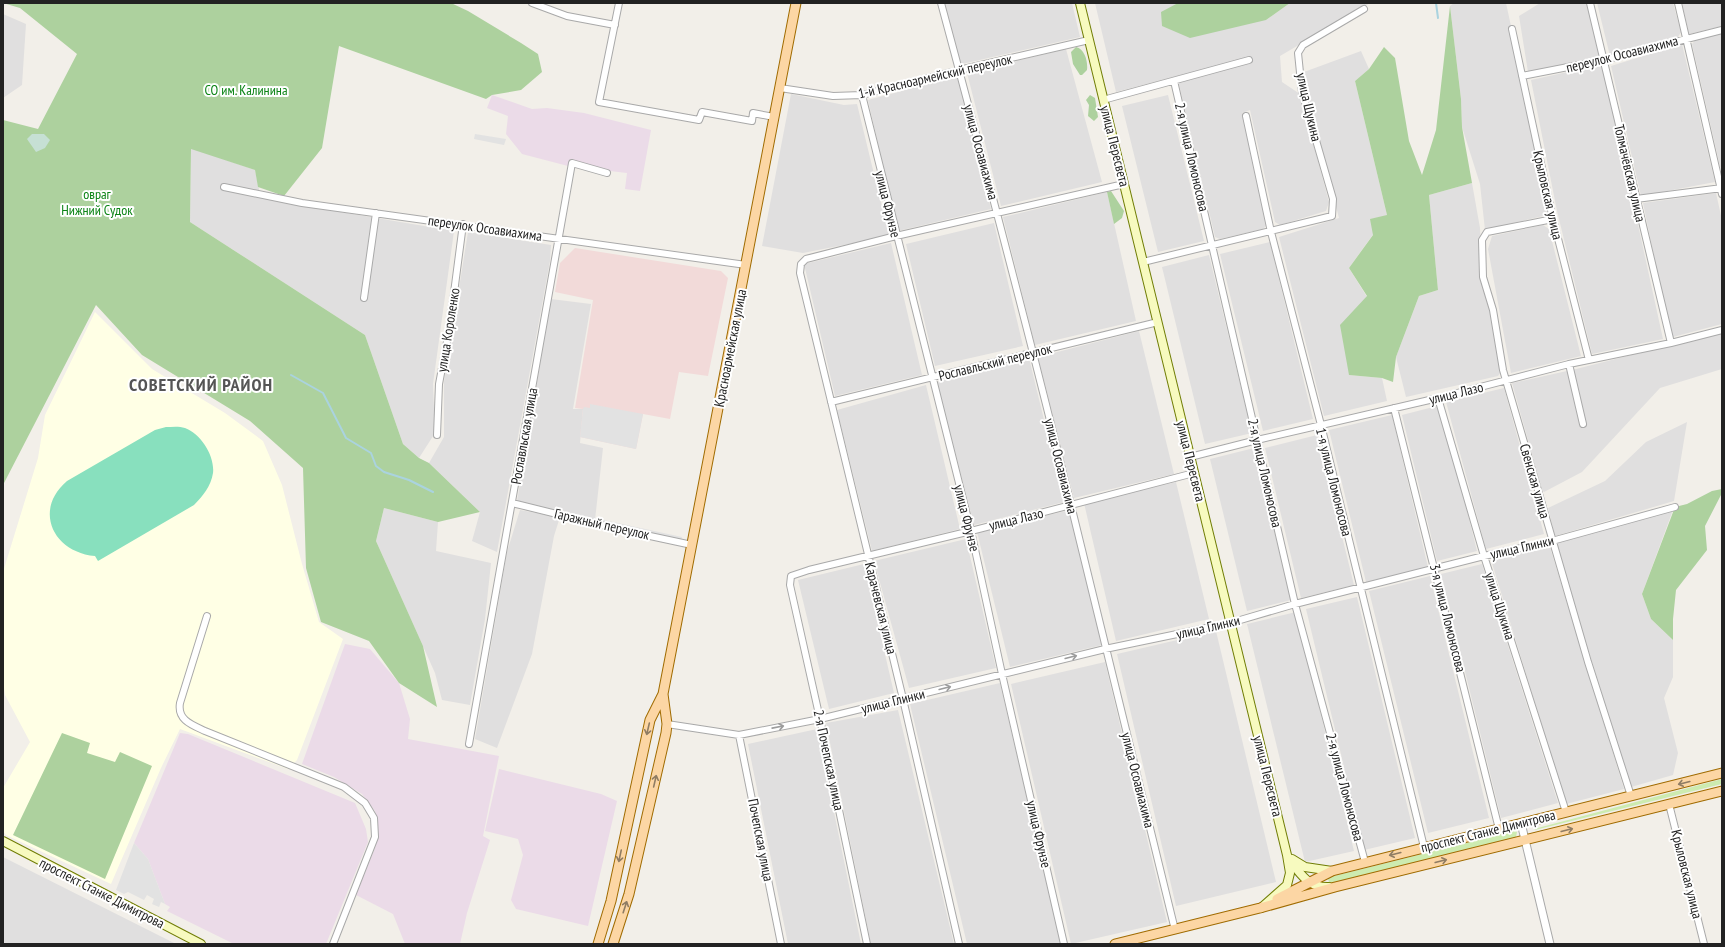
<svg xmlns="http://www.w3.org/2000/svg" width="1725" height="947" font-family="'PT Sans Narrow',sans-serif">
<rect width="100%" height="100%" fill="#f2efe9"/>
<!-- residential -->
<path fill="#e0dfdf" d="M941,3H1072L1080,37L962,64L958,58Z
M1095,3H1178L1174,6L1266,20L1290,3H1370L1280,56L1282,82L1300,94L1329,202L1326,211L1280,225L1275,222L1250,110L1242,113L1267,225L1263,229L1220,239L1215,237L1177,76L1116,92Z
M1454,3H1506L1519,63L1526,107L1547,211L1543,216L1485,230L1480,184L1462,127L1461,99L1450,6Z
M1540,3H1587L1600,57L1528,72L1519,16Z
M1597,3H1673L1681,32L1678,37L1610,56Z
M1682,3H1722V26L1689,34Z
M3,14L26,24L22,85L3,98Z
M1722,33V175L1692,44L1696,39Z
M1682,44L1715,182L1641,196L1611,66Z
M1066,49L1102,182L1001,206L967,73Z
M1361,51L1369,69L1355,81L1387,215L1349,268L1367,297L1349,375L1382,378L1387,401L1324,416L1279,237L1339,218L1304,87V72Z
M1599,65L1604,69L1663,339L1592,354L1557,211L1531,80Z
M958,76L991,209L898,231L868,100Z
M791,94L844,105L857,104L889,236L803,253L762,246Z
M1168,95L1204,241L1158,252L1122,106Z
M191,148L255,170L260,194L305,206L454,231L433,384L435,433L419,458L403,444L365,335L190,222Z
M1472,183L1480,228L1481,247L1488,302L1501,372L1498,376L1406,397L1396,357L1419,296L1438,290L1429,195Z
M1107,192L1136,321L1035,345L1003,217Z
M1716,193L1722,220V324L1673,337L1668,324L1643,203Z
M994,223L1023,346L935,366L906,244Z
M1543,225L1549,229L1581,356L1511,373L1488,249L1492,236Z
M468,232L551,245L550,261L497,552L472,541L480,512L429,463L444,437V382Z
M1270,242L1313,419L1263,431L1220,254Z
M891,243L922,375L835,396L804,264Z
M1209,255L1252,433L1205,444L1162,267Z
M551,299L591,304L573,409H583L580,443L603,448L595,520L561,515L517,501Z
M1139,331L1174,474L1074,498L1038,357Z
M1722,332V369L1660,388L1582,472L1544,492L1542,490L1512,383L1576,369Z
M1029,358L1064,502L974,525L937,382Z
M926,385L960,529L872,551L837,410Z
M1504,388L1544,534L1486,549L1446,402Z
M1441,405L1477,551L1437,561L1402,415Z
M1392,415L1428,567L1366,582L1329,430Z
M1687,422L1674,501L1555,536L1548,508L1605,481L1646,442Z
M1317,435L1354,585L1301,598L1265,448Z
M1254,448L1291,600L1247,611L1210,459Z
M1176,482L1209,619L1116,641L1084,503Z
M384,508L438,522L436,551L491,563L485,619L470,705L442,700L435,673L376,541Z
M520,510L560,517L554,536L532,654L497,748L475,739L507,552Z
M1070,510L1102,645L1010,667L977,532Z
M1673,510L1642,594L1651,619L1673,640V677L1664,698L1678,753L1673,775L1631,787L1555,543Z
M966,539L996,668L909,688L874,561Z
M1549,544L1624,789L1566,804L1491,560Z
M864,564L894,693L829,709L798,580Z
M1482,564L1558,803L1501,818L1441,574Z
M1430,576L1489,818L1428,833L1369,591Z
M1357,597L1415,838L1364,850L1306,609Z
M1296,612L1354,851L1305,862L1247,624Z
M1216,631L1276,882L1176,906L1117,654Z
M1105,662L1167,922L1071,944L1011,684Z
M1000,683L1061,944H967L910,704Z
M898,710L954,944H871L826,723Z
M817,729L861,944H788L748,744Z
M3,857L176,944H3Z"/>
<!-- commercial -->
<path fill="#f2dad9" d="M575,248L721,271L728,278L708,376L679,372L670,419L643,414L636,449L580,437L583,409L575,408L593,300L555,292L560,263Z"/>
<!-- industrial -->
<path fill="#ebdbe8" d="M492,95L532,109L547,108L584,113L651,130L640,191L625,189L627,173L568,166L522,154L506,134L508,116L487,108Z
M345,644L370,649L399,683L410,719L408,739L499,756L483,836L490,840L467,913L460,944H405L393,914L356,895L375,848L378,831L375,811L362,794L334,777L302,764Z
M180,733L188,734L355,803L366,829L368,842L326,944H234L167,911L170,907L165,904L148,859L134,843Z
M499,769L601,794L617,801L588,926L516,909L511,900L523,855L518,839L485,831Z"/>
<!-- education -->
<path fill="#ffffe5" d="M95,312L152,369L225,413L263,441L282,485L302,564L319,622L343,639L297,760L288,769L180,729L161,768L111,884L6,835L3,831V788L30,742L5,695L3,680V572L38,458L45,415Z"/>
<!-- grass -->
<path fill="#cdebb0" d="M1722,779V784L1535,830L1534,829Z
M1514,831L1517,832L1516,837L1331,883L1329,882L1328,879L1330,877Z"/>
<!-- forest -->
<path fill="#add19e" d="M3,3H451L468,11L521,43L538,54L542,72L521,90L492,95L486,99L339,46L322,148L284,196L258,187L255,170L191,149L190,222L365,335L403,444L419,458L429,463L480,512L438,522L384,508L376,541L423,646L437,707L399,683L369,641L321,622L306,568L303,468L250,421L142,355L96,305L3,485V120L38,129L77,54L20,8Z
M1178,3H1290L1266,20L1190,38L1162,26L1161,12Z
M1450,6L1461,99L1462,127L1472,183L1429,195L1438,290L1419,296L1396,357L1393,382L1382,378L1349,375L1340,325L1367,296L1349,268L1373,235L1370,219L1387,215L1355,81L1369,69L1384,47L1395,58L1409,141L1422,175L1436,130Z
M1076,47C1085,49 1088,62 1087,70L1082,75H1080L1073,64L1071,52Z
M1090,95L1095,98L1098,117L1094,121L1088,116L1089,105L1086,100Z
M1111,191L1124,211L1122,218L1114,224L1107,192Z
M1722,489V493L1705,526L1707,550L1676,590L1673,619V640L1651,619L1642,594L1675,507L1687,504L1712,491Z
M62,733L90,743L87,753L115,762L120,752L152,766L105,879L13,835Z"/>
<!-- wetland -->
<path fill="#c6e0d4" d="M32,134H44L50,140L45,148L36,152L27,139Z"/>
<!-- pitch -->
<path fill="#88e0be" d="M166,427C172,427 179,426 185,428C201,434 215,456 213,473C211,486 203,496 194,505L98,561L95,556C53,552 33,510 67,481L155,430Z"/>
<!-- parking -->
<path fill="#e2e2e2" d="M475,134L506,139L504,145L474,139Z
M590,404L643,414L636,449L580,437L583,409L584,407L590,408Z
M521,502L682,537L680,545Z
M134,843L148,859L165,904L161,902L159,907L152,904L154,899L147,895L144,900L128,892L124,894L116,890Z"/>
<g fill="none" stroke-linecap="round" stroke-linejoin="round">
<!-- stream -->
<path stroke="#aad3df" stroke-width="2" d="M1436,3L1438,18
M291,375L323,393L346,438L371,453L376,466L384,472L409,480L433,492"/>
<defs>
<path id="minor" d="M532,3L567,16L615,25
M619,3L599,102L699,120L702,112L752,121L753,113L774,117
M941,3C986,170 1030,337 1071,505C1106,647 1140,788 1175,930
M1590,3L1671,343
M1678,3L1722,194
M1512,29L1553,219L1589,360
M1522,76L1604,60L1722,30
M1174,81L1295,604L1365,862
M780,88L833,96L862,95L959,70L1089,40
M862,95L971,531L1002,674L1064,944
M1103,100L1249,60
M1246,116L1271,232L1321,425L1424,847
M224,187L302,203L746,265
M1636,199L1722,188
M1553,219L1487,232L1482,240L1483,277L1493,310L1503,370L1588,662L1631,796
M1143,262L1332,216L1333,199L1302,92L1298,53L1303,45L1364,9
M364,298L376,213
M1569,364L1583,424
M1438,398L1484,556L1566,812
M831,402L1158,322
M1394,408L1499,829
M437,435L439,384L449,331L463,224
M1190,457L1257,440L1438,398L1569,364L1671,343L1722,330
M512,503L622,530L692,545
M207,616L180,703C177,720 192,725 205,731L344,787L365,803L374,818L375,837L333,944
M667,724L739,735L820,719L1105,649L1230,623L1295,604L1484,556L1552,541L1675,507
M739,735L781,944
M469,744L572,163L607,173
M1669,804L1704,944
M867,944L820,719L790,585L791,576L809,570L971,531L1194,473
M959,944L903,699L800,273L801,264L806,259L896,236L1124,184"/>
<path id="tertiary" d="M1521,823L1550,944"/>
<path id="secondary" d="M1080,3L1287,855L1290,873L1287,885L1261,908
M3,841L201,944
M1289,859C1300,874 1309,888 1329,887
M1292,859L1305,867L1332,871"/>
<path id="primary" d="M1277,899L1332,871L1722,773
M598,944L611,901L650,720L663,694L796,3
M613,944L629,894L666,733L667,724L663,694
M1115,944L1260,908L1335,887L1722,791"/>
</defs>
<!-- minor casing -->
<use href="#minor" stroke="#a9a9a9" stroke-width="8"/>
<!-- tertiary casing -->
<use href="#tertiary" stroke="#a9a9a9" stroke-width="9"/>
<!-- secondary casing -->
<use href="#secondary" stroke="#707d05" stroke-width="10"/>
<!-- primary casing -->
<use href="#primary" stroke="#a06b00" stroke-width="11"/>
<!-- minor -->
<use href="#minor" stroke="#fff" stroke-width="6"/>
<!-- tertiary -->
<use href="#tertiary" stroke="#fff" stroke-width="7"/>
<!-- secondary -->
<use href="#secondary" stroke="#f7fabf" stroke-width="8"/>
<!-- primary -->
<use href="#primary" stroke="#fcd6a4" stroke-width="9"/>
</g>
<!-- one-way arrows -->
<defs><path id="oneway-shaft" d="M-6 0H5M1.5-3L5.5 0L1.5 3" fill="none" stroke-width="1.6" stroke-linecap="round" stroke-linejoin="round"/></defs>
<g stroke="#9c9c9c">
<use href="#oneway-shaft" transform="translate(1071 657) rotate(-14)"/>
<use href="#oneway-shaft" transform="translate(945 688) rotate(-14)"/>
<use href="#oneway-shaft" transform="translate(778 727) rotate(-11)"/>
</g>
<g stroke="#8f7c63">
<use href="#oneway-shaft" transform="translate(648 729) rotate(103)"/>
<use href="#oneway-shaft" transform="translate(655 781) rotate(-77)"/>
<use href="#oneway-shaft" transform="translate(1684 783) rotate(166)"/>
<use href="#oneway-shaft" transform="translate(1567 830) rotate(-14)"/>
<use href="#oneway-shaft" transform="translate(1395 854) rotate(166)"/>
<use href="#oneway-shaft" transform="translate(620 856) rotate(102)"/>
<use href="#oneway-shaft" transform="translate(1441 861) rotate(-14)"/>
<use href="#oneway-shaft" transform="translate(625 907) rotate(-72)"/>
</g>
<g text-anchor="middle" stroke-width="4" stroke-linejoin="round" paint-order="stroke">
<!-- street labels -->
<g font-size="14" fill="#222" stroke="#fff">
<text transform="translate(1622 54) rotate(-14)" y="5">переулок Осоавиахима</text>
<text transform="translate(935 76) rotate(-13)" y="5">1-й Красноармейский переулок</text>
<text transform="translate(1309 107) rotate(77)" y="5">улица Щукина</text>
<text transform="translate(1115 146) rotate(76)" y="5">улица Пересвета</text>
<text transform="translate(981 152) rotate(75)" y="5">улица Осоавиахима</text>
<text transform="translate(1192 157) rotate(77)" y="5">2-я улица Ломоносова</text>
<text transform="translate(1630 173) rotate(77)" y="5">Толмачёвская улица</text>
<text transform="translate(1548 195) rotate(77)" y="5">Крыловская улица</text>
<text transform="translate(888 204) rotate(76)" y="5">улица Фрунзе</text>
<text transform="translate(485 228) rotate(8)" y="5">переулок Осоавиахима</text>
<text transform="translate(448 330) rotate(-81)" y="5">улица Короленко</text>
<text transform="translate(730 348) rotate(-79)" y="5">Красноармейская улица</text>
<text transform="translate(995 362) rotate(-14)" y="5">Рославльский переулок</text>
<text transform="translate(1456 393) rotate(-14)" y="5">улица Лазо</text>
<text transform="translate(524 436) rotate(-80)" y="5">Рославльская улица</text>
<text transform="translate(1191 461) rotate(76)" y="5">улица Пересвета</text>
<text transform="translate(1061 466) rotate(76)" y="5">улица Осоавиахима</text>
<text transform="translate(1265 473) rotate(77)" y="5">2-я улица Ломоносова</text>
<text transform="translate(1535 481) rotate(74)" y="5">Свенская улица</text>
<text transform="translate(1334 482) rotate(76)" y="5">1-я улица Ломоносова</text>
<text transform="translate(967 518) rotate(76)" y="5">улица Фрунзе</text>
<text transform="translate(1016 519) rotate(-14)" y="5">улица Лазо</text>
<text transform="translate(602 524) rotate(13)" y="5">Гаражный переулок</text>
<text transform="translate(1522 547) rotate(-13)" y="5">улица Глинки</text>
<text transform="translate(1500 606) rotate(72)" y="5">улица Щукина</text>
<text transform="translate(881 608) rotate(76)" y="5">Карачевская улица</text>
<text transform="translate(1448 618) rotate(76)" y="5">3-я улица Ломоносова</text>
<text transform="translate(1208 627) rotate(-13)" y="5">улица Глинки</text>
<text transform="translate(893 701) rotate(-14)" y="5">улица Глинки</text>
<text transform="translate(829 760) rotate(78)" y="5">2-я Почепская улица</text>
<text transform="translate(1268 776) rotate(76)" y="5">улица Пересвета</text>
<text transform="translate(1138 780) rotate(76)" y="5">улица Осоавиахима</text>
<text transform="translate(1345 787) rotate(75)" y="5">2-я улица Ломоносова</text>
<text transform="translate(1488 831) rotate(-14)" y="5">проспект Станке Димитрова</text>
<text transform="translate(1039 834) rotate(77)" y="5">улица Фрунзе</text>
<text transform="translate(761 840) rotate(79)" y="5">Почепская улица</text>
<text transform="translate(1687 874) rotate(76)" y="5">Крыловская улица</text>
<text transform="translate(102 893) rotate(27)" y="5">проспект Станке Димитрова</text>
</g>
<!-- park labels -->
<g font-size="14" fill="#0c8416" stroke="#fff">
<text x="246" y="95">СО им. Калинина</text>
<text x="97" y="199">овраг<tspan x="97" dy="16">Нижний Судок</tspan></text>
</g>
<!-- district labels -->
<g font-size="18" font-weight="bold" letter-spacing="1" fill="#555" stroke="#fff">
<text x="201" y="391">СОВЕТСКИЙ РАЙОН</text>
</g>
</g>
<!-- border -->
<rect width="1725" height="947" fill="none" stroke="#222222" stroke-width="8"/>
</svg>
